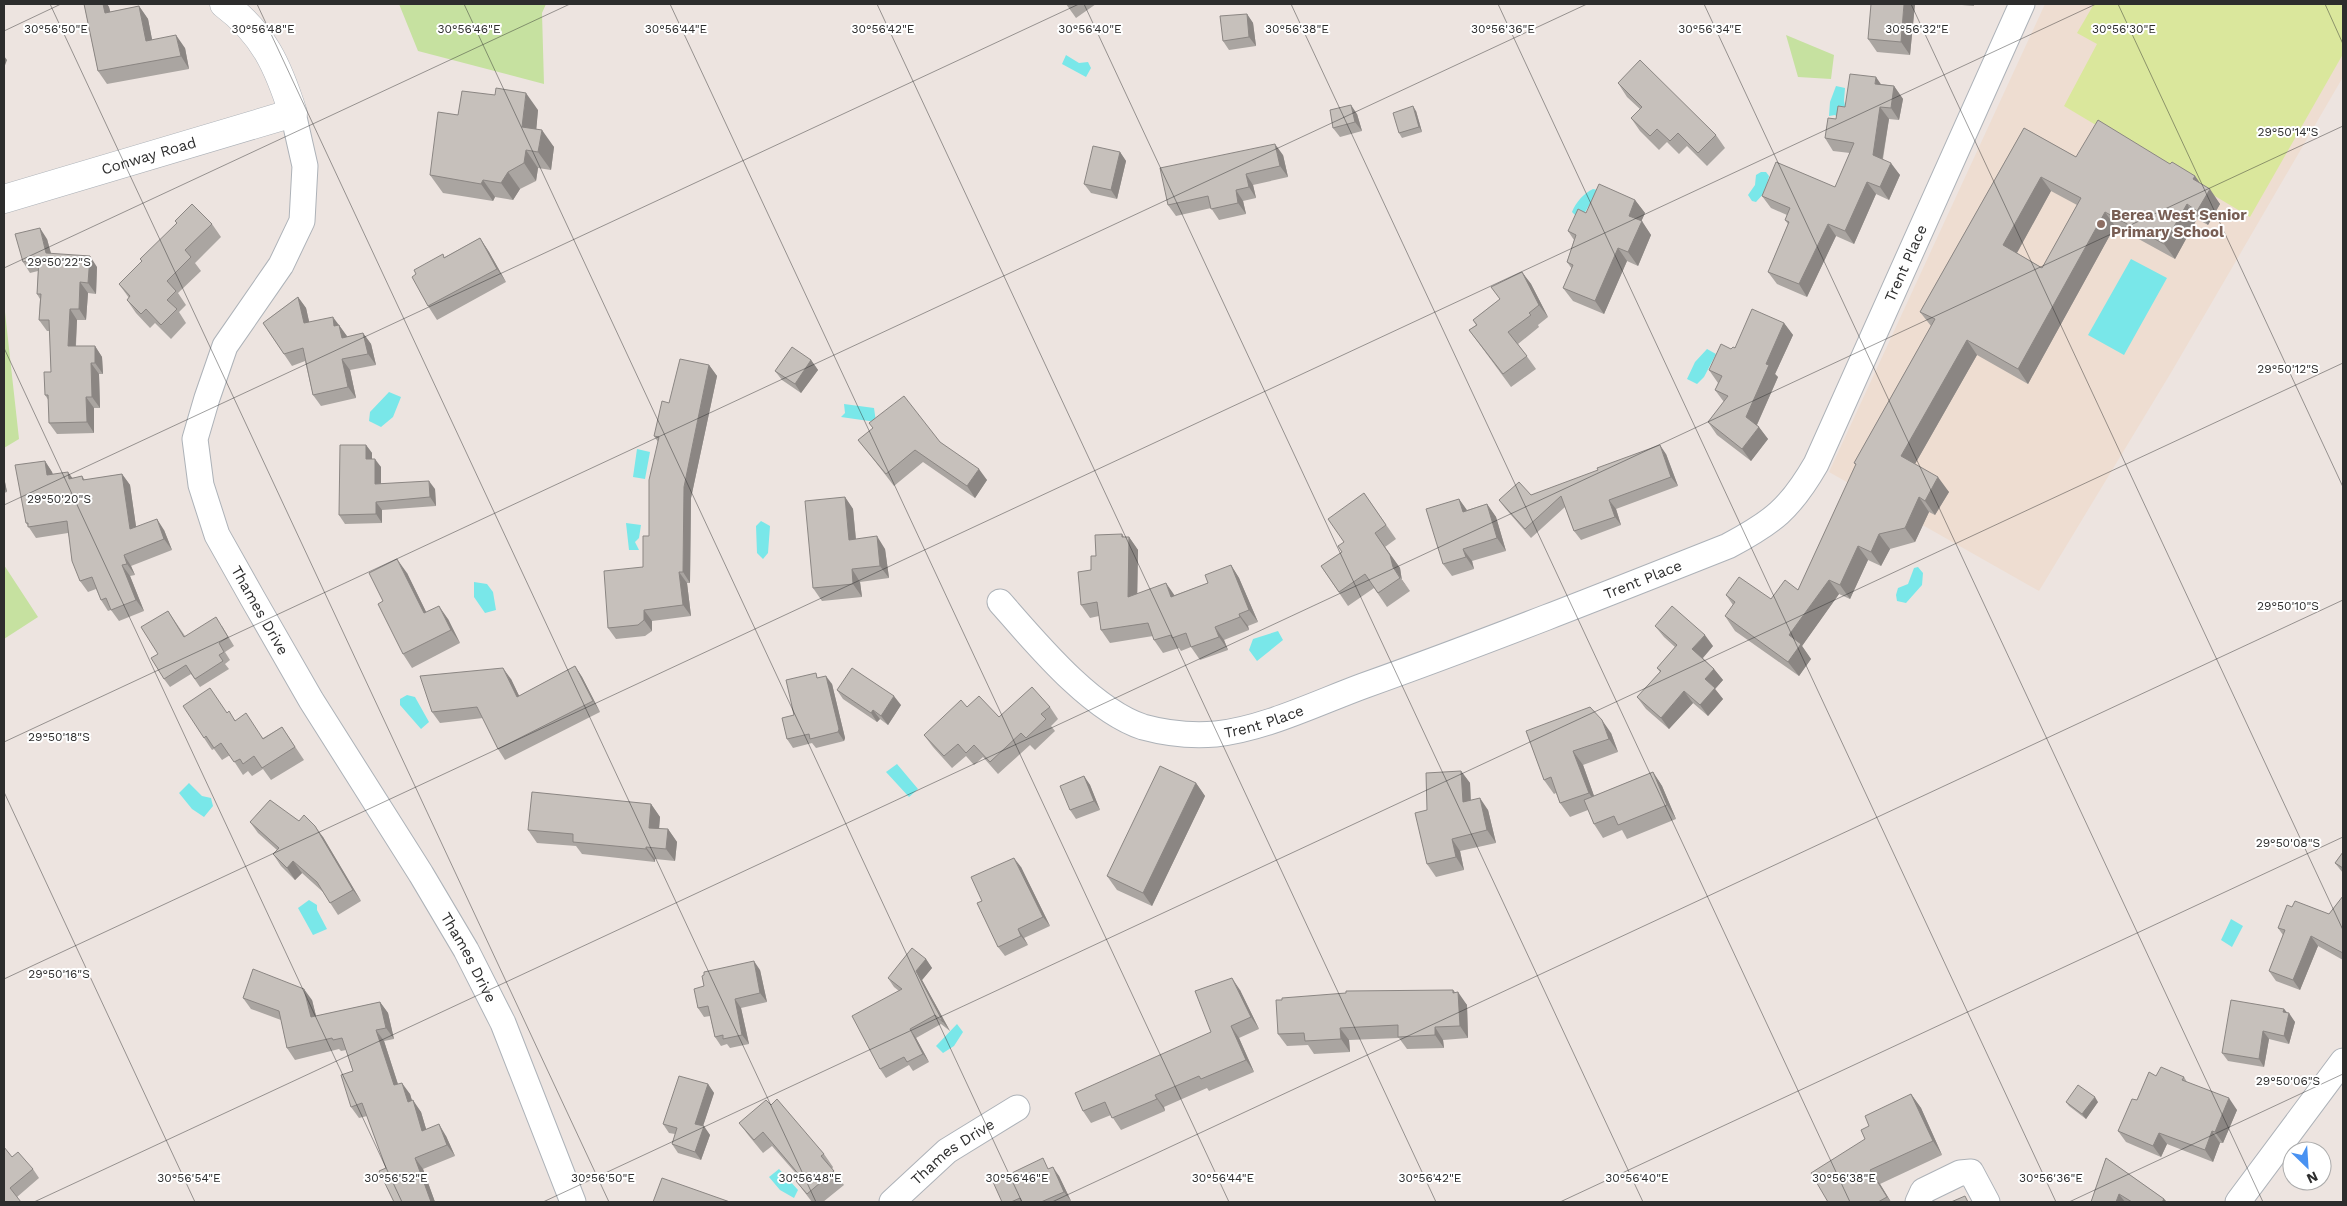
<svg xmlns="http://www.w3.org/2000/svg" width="2347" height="1206" font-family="'Work Sans',sans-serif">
<rect width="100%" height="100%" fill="#ede4e0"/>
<!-- education -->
<path fill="#eeddd1" d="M2045,4H2343V77L2172,371L2039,591L1829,472Z"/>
<!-- green -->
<path fill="#c6e1a0" d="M399,4H546L542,13L544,84L418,51Z
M1786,35L1834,55L1831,79L1798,77Z
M4,303L19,439L4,448Z
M4,565L38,617L4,639Z"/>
<!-- pitch -->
<path fill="#dae79c" d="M2094,4H2343V54L2250,217L2064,106L2097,44L2077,33Z"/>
<!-- water -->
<path fill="#79e7e9" d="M1066,55L1079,63L1088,62L1091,68L1086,77L1062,64Z
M1836,86L1845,88L1844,101L1846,110L1839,119L1835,115L1829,116L1830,102Z
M1761,172H1766L1769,176L1765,192L1756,202L1752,201L1748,195L1755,185L1756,175Z
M1593,189L1598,190L1584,214L1579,219L1572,212C1576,202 1584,193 1593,189Z
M2131,259L2167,278L2124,355L2088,335Z
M1707,349L1716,354L1704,377L1697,384L1687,379L1695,362Z
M389,392L401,397L393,417L381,427L369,421L370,412Z
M844,404L874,408L876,422L841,417L845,413Z
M637,449L650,452L645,479L633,477Z
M761,521L770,526L768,553L763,559L757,553L756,526Z
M626,523L641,525L639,538L635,542L639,550H629Z
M1918,567L1923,573L1922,585L1906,603L1897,601L1896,595L1898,588L1908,584L1914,568Z
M474,582L487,584L493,592L496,610L485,613L474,597Z
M1278,631L1283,640L1257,661L1249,650L1253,639Z
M407,695L415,697L429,722L421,729L400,705V699Z
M897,764L918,789L909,797L886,772Z
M189,783L202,796L211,798L213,806L204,817L192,809L179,793Z
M309,900L317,905V910L327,929L313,935L298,908Z
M2231,919L2243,926L2232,947L2221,940Z
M957,1024L963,1032L954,1046L943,1053L936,1046Z
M779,1169L798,1190L794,1198L780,1190L769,1177Z"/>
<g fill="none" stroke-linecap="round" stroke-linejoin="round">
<defs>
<g id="street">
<path id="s1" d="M293,113L305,166L302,221L281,265L225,346L207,398L195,439L201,485L217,535L253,599L311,700L421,874L466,950L503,1023L573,1202"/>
<path id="s2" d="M1000,602C1036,643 1091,710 1143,727C1165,733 1193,736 1216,734C1264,729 1317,703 1363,686C1486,642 1607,594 1728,546C1773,522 1790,509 1816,464L2022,4"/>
<path id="s3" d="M892,1202L947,1151L1017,1108"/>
<path d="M1918,1202L1923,1191L1960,1173L1971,1172L1987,1202"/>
<path d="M2238,1202L2343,1061"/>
</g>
<g id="secondary">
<path id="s4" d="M4,199L293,113C278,66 264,34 224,4"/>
</g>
</defs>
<!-- street casing -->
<use href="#street" stroke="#adb2b8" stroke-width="27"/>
<!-- secondary casing -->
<use href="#secondary" stroke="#adb2b8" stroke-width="29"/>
<!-- street -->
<use href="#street" stroke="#fff" stroke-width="25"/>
<!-- secondary -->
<use href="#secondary" stroke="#fff" stroke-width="28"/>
</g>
<!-- wall -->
<path fill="#aaa5a1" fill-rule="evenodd" d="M84,4H107L109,7L110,12L139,6L148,19L152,40L185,48L189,69L107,84L98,71Z
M1066,4H1096L1076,18Z
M1915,4L1910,55L1877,52L1868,39Z
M1950,4H1974V6Z
M1247,14L1253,23L1256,46L1229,50L1223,41Z
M1618,83L1716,135L1725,148L1707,166L1687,146L1679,154L1667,142L1659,150L1640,131L1631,118L1640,109L1627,97Z
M1881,84L1894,86L1903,99L1899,120L1889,119L1883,159L1900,175L1889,200L1876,194L1854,244L1836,236L1807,297L1777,284L1768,272L1788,224L1785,220L1787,215L1771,208L1762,196L1835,187L1850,153L1833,151L1825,138L1836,119L1845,107Z
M538,110L536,129L554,147L551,170L538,168L536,181L520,189L513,200L495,197L493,201L443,193L430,175L458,115Z
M1416,111L1422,132L1402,138L1399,133Z
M1357,114L1362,131L1340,137L1333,128Z
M2024,128L2076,157L2170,164L2195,176L2200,183L2220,204L2208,225L2197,219L2175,259L2115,226L2028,384L1977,355L1915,464L1949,492L1935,515L1929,512L1915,542L1890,549L1881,566L1868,560L1850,599L1839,594L1802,646L1811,659L1799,676L1735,631L1725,616L1733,605L1726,595L1771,599L1798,590L1856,465L1854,463L1931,326L1920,312ZM2051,191L2077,205L2042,268L2017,253Z
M1120,152L1126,161L1117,199L1091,193L1084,184Z
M1283,155L1288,177L1253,185L1256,198L1243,201L1246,214L1219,220L1211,208L1176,216L1168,205Z
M1635,200L1645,213L1641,221L1651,235L1638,266L1627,261L1604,314L1573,301L1563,288L1572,269L1567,262L1574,240L1568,231L1586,213Z
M175,221L212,224L221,237L195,263L201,271L178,293L186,305L179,312L186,323L171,339L155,323L150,328L136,313L127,300L129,298L119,284L142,262L177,223Z
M480,238L489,252L506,282L437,320L428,306L445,257Z
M47,239L51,254L97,267L96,294L88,293L86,320H77L76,346H95L102,357L103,374H99L100,408H94V433L57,434L49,423V401L45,395L51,372L50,331H47L39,320L40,299L37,294L38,271L30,273L23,262Z
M1522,272L1531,284L1548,317L1538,325L1539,327L1518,344L1536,369L1511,387L1469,330L1476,325L1473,320L1500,299Z
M298,297L306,308L309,322L339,325L347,337L363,333L371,344L376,365L350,370L356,398L321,406L313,395L305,361L292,366L263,323Z
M1784,323L1793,335L1775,374L1778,377L1757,425L1768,439L1751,461L1717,435L1708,422L1724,402L1715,390L1718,383L1709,370L1731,349Z
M811,360L818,370L801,393L782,380L775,371Z
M709,365L717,376L691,498L690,583H687L691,616L652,621V631L645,636L616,639L608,628L643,567L649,536L658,442L654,436L669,403Z
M858,440L940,442L987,480L975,498L923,462L894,486L867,451Z
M366,445L372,453V459L381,467V484L435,489L436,506L382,510V523L345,524L339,515Z
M1666,454L1678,486L1616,509L1621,525L1581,540L1574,531L1565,507L1531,538L1505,508L1499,500L1531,495Z
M45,461L52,472L53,474L73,478L82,476L85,480L122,474L130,485L136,527L164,530L172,550L131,566L135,575L130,576L144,611L119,621L111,610L108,611L101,600L96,589L88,592L80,581L68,533L36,538L26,523Z
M4,477L7,492L4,493Z
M1364,493L1396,539L1385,547L1400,568L1402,581L1410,591L1387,607L1374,588L1348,606L1321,566L1342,552L1344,542Z
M845,497L853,509L856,539L885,549L889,578L860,582L862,597L822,601L813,588Z
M1459,499L1467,510L1487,504L1496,517L1506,551L1472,561L1474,569L1452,576L1443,564Z
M1122,534L1123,537H1129L1138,550L1137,594L1175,595L1208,583L1231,565L1239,578L1258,622L1248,626L1249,630L1224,640L1228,650L1200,660L1191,647L1181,651L1179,648L1163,653L1154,640L1153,636L1110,643L1101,630L1099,616L1090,618L1081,605L1091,570L1096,556Z
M407,573L426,612L448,619L460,643L412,668L403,654L383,601Z
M168,611L185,636L222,626L234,646L225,652L230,660L225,664L229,669L200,687L191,674L170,687L164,679L158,654Z
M1655,626L1713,646L1703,658L1714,669L1723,680L1715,689L1723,699L1708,716L1693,703L1669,729L1646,709L1637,697L1660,672L1657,668L1675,647L1664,637Z
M575,666L582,677L600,712L505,760L498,749L483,718L440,723L432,712L511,679L519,696Z
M819,678L832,684L845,738L844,741L816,748L812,743L793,748L787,739L794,715Z
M837,690L901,705L888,725L880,719L877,722L843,699Z
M967,707L999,717L1050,707L1058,719L1051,726L1055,731L1035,750L1030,745L998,774L983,757L974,765L966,756L952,768L933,747L924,735Z
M227,713L235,720L263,738L282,727L304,760L271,780L263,769L252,776L248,771L243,775L230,755L222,760L214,749L212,750L204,738Z
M1526,731L1611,733L1618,752L1583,765L1594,796L1653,772L1662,786L1676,819L1627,839L1622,830L1603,838L1594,824L1588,810L1570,817L1560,803L1556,793L1554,794L1544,780Z
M1461,771L1470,783L1471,800L1488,810L1496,843L1460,851L1464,870L1436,877L1427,864V810Z
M1084,776L1090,785L1100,810L1076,819L1070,810Z
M1196,783L1205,796L1152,906L1117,890L1107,876Z
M651,804L660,817L659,829H668L677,842L675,861L655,859V862L582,854L576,846L537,843L528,830Z
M299,821L323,837L361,901L338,915L323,892L302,873L295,880L281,866L273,854L277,850L258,833L250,822Z
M2343,852V873L2335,863Z
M1021,867L1050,926L1024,938L1028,945L1005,956L998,947L982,901Z
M2343,896V960L2318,946L2300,990L2276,981L2269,971L2283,935L2278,928L2292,907L2329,914Z
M926,959L932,968L922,980L950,1031L941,1024L916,1038L929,1062L913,1071L909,1065L886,1078L880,1069L899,991L894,987L888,978Z
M760,970L767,1002L741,1008L749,1044L730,1048L727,1044L721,1046L715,1037L710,1016L704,1017L698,1008L704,986Z
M1240,990L1259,1029L1239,1038L1254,1072L1209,1091L1207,1088L1164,1107L1165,1111L1121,1130L1111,1115L1091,1123L1083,1111L1211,1032Z
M1453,990L1467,1005L1468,1038L1443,1040L1444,1048L1407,1049L1399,1038L1349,1040L1350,1052L1314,1054L1308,1045L1287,1046L1278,1034Z
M243,998L312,1000L316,1016L380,1002L388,1013L394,1039L384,1041L398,1084L410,1094L412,1101L421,1112L426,1129L446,1136L455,1156L423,1169L435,1202H394L386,1168L367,1116L359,1118L351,1107L353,1071L346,1050L341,1051L339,1049L295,1060L287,1048L281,1020L251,1009Z
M2284,1009L2295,1022L2289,1044L2269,1039L2264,1067L2228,1061L2222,1053Z
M2156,1076L2184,1077L2187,1082L2237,1110L2223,1143H2220L2213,1162L2167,1144L2161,1157L2126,1142L2118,1131L2137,1100Z
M708,1084L714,1093L703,1126L710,1135L701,1160L678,1153L672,1144L675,1134L669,1133L663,1124Z
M1911,1094L1921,1108L1942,1155L1880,1184L1891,1202H1828L1865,1139L1869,1126Z
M2066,1102H2098L2086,1119L2069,1106Z
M771,1105L824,1154L833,1167L832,1169L844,1185L823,1202H812L796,1181L800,1178L772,1146L763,1153L749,1136L739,1123Z
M12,1157L33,1169L39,1178L17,1197L4,1202Z
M2106,1158L2164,1199L2167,1202H2091Z
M1050,1168L1059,1176L1071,1201L1067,1202H1002Z"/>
<!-- shaded-wall -->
<path fill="#8b8683" d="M103,4H107L109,7L114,26L105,13Z
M1904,4H1915L1910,55L1901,42Z
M139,6L148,19L155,54L146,41Z
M1247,14L1253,23L1256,46L1249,37Z
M176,35L185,48L189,69L181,56Z
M4,56L7,60L4,68Z
M1876,77L1885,90L1875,84Z
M1894,86L1903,99L1899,120L1891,108Z
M526,93L538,110L535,145L522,127Z
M1351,105L1357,114L1362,131L1355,122Z
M1413,106L1416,111L1422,132L1419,127Z
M1880,107L1889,119L1881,167L1873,155Z
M542,130L554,147L551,170L538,152Z
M1275,144L1283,155L1288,177L1280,166Z
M526,150L538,168L536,181L524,163Z
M1120,152L1126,161L1117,199L1111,190Z
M1891,163L1900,175L1889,200L1880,187Z
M508,172L520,189L513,200L501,183Z
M1246,174L1253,185L1256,198L1249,187Z
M2195,176L2205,190L2193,179Z
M2041,177L2051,191L2013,260L2003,245Z
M483,180L495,197L493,201L481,184Z
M1867,182L1876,194L1854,244L1845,231Z
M2210,189L2220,204L2208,225L2197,211Z
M1236,190L1243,201L1246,214L1238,203Z
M1635,200L1645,213L1638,229L1629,216Z
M2187,204L2197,219L2175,259L2164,244Z
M2105,212L2115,226L2028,384L2018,369Z
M1642,221L1651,235L1638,266L1628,252Z
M1828,224L1836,236L1807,297L1799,284Z
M40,228L47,239L54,264L46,253Z
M480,238L489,252L506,282L497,269Z
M1618,248L1627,261L1604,314L1595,301Z
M90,256L97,267L96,294L88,283Z
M1522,272L1531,284L1548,317L1539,305Z
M80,282L88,293L86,320L79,309Z
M298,297L306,308L312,334L304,323Z
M70,309L77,320L75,357L68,346Z
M333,317L347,336L350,349L334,326Z
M1784,323L1793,335L1775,374L1778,377L1755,429L1746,417L1766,364Z
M363,333L371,344L376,365L368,354Z
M1967,340L1977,355L1911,471L1901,456Z
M95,346L102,357L103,374L95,363Z
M342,359L350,370L356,398L348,387Z
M811,360L818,370L801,393L795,384Z
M91,363L99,374L100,408L92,397Z
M709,365L717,376L691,498L690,583L683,572L684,487Z
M86,397L94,408V433L87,422Z
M1759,427L1768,439L1751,461L1742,449Z
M366,445L372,453V468L366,459Z
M1660,445L1666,454L1678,486L1671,477Z
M375,459L381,467V493L375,484Z
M45,461L52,472L55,486L47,475Z
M979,469L987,480L975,498L967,486Z
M68,472L76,483L69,479Z
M122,474L130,485L138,540L130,529Z
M4,477L7,492L4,488Z
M1938,477L1949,492L1935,515L1925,501Z
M429,481L435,489L436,506L430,497Z
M845,497L853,509L857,552L849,540Z
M1919,497L1929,512L1915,542L1905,528Z
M1459,499L1468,512H1463Z
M1609,500L1616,509L1621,525L1615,517Z
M376,502L382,510V523L376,514Z
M1487,504L1496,517L1506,551L1497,538Z
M157,519L164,530L172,550L164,539Z
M1375,533L1400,568L1402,581L1410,591L1393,567Z
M1122,534L1129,545V537L1138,550L1137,610L1128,597Z
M1879,534L1890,549L1881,566L1871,552Z
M877,536L885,549L889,578L880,566Z
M1858,546L1868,560L1850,599L1840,585Z
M1463,549L1472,561L1474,569L1466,557Z
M124,555L131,566L135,575L127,564Z
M397,559L407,573L433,626L424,613Z
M122,565L130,576L144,611L136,600Z
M1231,565L1239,578L1258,622L1249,610Z
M852,569L860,582L862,597L853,584Z
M679,572L687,583L691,616L683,605Z
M1829,580L1839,594L1802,646L1811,659L1799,676L1788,662L1789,635Z
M1166,583L1175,596L1171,597Z
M439,606L448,619L460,643L451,630Z
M644,610L652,621V631L644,620Z
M1239,614L1248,626L1249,630L1240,617Z
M1215,627L1224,640L1228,650L1219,637Z
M1705,635L1713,646L1700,661L1692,649Z
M575,666L582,677L600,712L593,701Z
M503,668L511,679L525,708L517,697Z
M1714,669L1723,680L1715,689L1723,699L1708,716L1700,705L1705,679Z
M826,676L832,684L845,738L844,741L838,732Z
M1684,691L1693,703L1669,729L1661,718Z
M894,696L901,705L888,725L881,716Z
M873,710L880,719L877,722L871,713Z
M1602,720L1611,733L1618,752L1609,739Z
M1573,751L1583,765L1598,807L1589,793Z
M1461,771L1470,783L1471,814L1463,802Z
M1653,772L1662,786L1676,819L1667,805Z
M1084,776L1090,785L1100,810L1094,801Z
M1196,783L1205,796L1152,906L1143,893Z
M1480,798L1488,810L1496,843L1487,830Z
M651,804L660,817L658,840L649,828Z
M315,826L323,837L361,901L353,890Z
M668,829L677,842L675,861L666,849Z
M1452,839L1460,851L1464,870L1456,857Z
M646,847L655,859V862L646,849Z
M1014,858L1021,867L1050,926L1043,917Z
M293,861L302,873L295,880L287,868Z
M1018,929L1024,938L1028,945L1021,936Z
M2311,936L2318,946L2300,990L2293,980Z
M926,959L932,968L922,980L950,1031L943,1022L916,971Z
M754,961L760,970L767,1002L760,993Z
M1232,978L1240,990L1259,1029L1251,1017Z
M304,989L312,1000L319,1028L311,1017Z
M1453,990L1458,997V992L1467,1005L1468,1038L1460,1026Z
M735,999L741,1008L749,1044L742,1035Z
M380,1002L388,1013L394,1039L386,1028Z
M2284,1009L2289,1015V1013L2295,1022L2289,1044L2284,1036L2283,1012Z
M1231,1026L1239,1038L1254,1072L1246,1060Z
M1435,1027L1443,1040L1444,1048L1435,1035Z
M1340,1028L1349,1040L1350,1052L1341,1039Z
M910,1029L916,1038L929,1062L923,1054Z
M376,1030L384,1041L402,1097L394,1085Z
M2263,1031L2269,1039L2264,1067L2259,1059Z
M402,1083L410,1094L416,1113L408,1102Z
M708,1084L714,1093L701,1132L695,1124Z
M1911,1094L1921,1108L1942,1155L1933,1141Z
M1155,1095L1164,1107L1165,1111L1157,1099Z
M2095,1097L2098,1102L2086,1119L2082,1114Z
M2229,1098L2237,1110L2223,1143L2215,1132Z
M413,1100L421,1112L430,1142L422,1131Z
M439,1124L446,1136L455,1156L447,1145Z
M704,1126L710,1135L701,1160L695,1152Z
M2212,1131L2220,1143L2213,1162L2205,1150Z
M2159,1133L2167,1144L2161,1157L2153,1146Z
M415,1158L423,1169L435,1202H431Z
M1053,1167L1059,1176L1071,1201L1064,1192Z
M1870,1170L1880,1184L1891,1202L1887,1197Z
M2119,1194L2125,1202H2116Z
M2164,1199L2167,1202H2162Z"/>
<!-- building -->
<path fill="#c6c0bb" stroke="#8b8683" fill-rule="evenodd" d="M84,4H103L105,13L139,6L146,41L176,35L181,56L98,71Z
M1871,4H1904L1901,42L1868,39Z
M1247,14L1249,37L1223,41L1220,16Z
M1640,60L1716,135L1698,153L1678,133L1670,141L1657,129L1650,136L1631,118L1642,107L1618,83Z
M1850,74L1876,77L1875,84L1894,86L1891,108L1880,107L1873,155L1891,163L1880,187L1867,182L1845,231L1828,224L1799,284L1768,272L1789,222L1785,220L1790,208L1762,196L1776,162L1835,187L1854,143L1825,138L1828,118L1836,119L1838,106L1845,107Z
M496,88L526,93L522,127L542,130L538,152L526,150L524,163L508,172L501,183L483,180L481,184L430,175L438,112L458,115L462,91L495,95Z
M1351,105L1355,122L1333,128L1330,110Z
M1413,106L1419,127L1399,133L1393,113Z
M2098,120L2170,164L2172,162L2195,176L2193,179L2210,189L2197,211L2187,204L2164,244L2105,212L2018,369L1967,340L1901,456L1938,477L1925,501L1919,497L1905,528L1879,534L1871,552L1858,546L1840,585L1829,580L1789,635L1801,644L1788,662L1725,616L1735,602L1726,595L1739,577L1771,599L1785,580L1798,590L1856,464L1854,463L1935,319L1920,312L2024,128L2076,157ZM2041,177L2081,198L2042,268L2003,245Z
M1275,144L1280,166L1246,174L1249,187L1236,190L1238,203L1211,209L1208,196L1168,205L1160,168Z
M1093,146L1120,152L1111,190L1084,184Z
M1599,184L1635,200L1629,216L1642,221L1628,252L1618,248L1595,301L1563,288L1573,265L1567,262L1576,235L1568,231L1578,209L1586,213Z
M192,204L212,224L185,250L191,257L167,281L176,291L167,300L177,309L161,325L146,309L141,314L127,300L130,296L119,284L142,261L140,259L177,223L175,221Z
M40,228L46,253L90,256L88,283L80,282L79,309H70L68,346H95V363H91L92,397H86L87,422L49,423L48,395H45L44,372H51L49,320H39L41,294H37L39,258L23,262L15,234Z
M480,238L497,269L428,306L412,277L416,274L414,270L443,254L444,258Z
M1522,272L1539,305L1529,313L1531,315L1508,332L1527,356L1503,374L1469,330L1477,325L1473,320L1500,299L1491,287Z
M298,297L304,323L333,317L334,326L339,325L342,338L363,333L368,354L342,359L348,387L313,395L303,348L284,354L263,323Z
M1752,309L1784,323L1766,364L1769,365L1746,417L1759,427L1742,449L1708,422L1728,396L1715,390L1722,376L1709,370L1721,344L1731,349L1733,347L1735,348Z
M792,347L811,360L795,384L775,371Z
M680,359L709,365L684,487L683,572H679L683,605L644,610V620L638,625L608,628L604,571L643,567V536H649V480L659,437L654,436L662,401L669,403Z
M904,396L940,442L979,469L967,486L915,450L886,474L858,440L873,428L869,423Z
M340,445H366V459H375V484L429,481L430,497L376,502V514L339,515Z
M1660,445L1671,477L1609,500L1615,517L1574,531L1561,496L1525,529L1499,500L1519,482L1531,495L1598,470L1597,468Z
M45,461L47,475L68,472L69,479L82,476L83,480L122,474L130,529L157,519L164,539L124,555L127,564L122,565L136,600L111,610L106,598L101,600L92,577L80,581L72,561L67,521L28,527V523H26L15,465Z
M1364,493L1386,525L1375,533L1390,555L1393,567L1400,578L1378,593L1365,574L1339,592L1321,566L1342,552L1338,546L1344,542L1328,519Z
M845,497L849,540L877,536L880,566L852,569L853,584L813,588L805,501Z
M1459,499L1463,512L1487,504L1497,538L1463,549L1466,557L1443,564L1426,509Z
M1122,534V537H1129L1128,597L1166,583L1171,597L1208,583L1205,575L1231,565L1249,610L1239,614L1240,617L1215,627L1219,637L1191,647L1186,633L1172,638L1171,635L1154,640L1148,623L1101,630L1097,602L1081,605L1078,572L1091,570V556H1096L1095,535Z
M397,559L424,613L439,606L451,630L403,654L378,604L383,601L369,573Z
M1672,606L1705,635L1692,649L1714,669L1705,679L1715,688L1700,705L1684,691L1661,718L1637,697L1661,671L1657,668L1677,645L1655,626Z
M168,611L184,637L216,617L228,637L219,643L224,652L219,655L223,661L195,679L186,665L164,679L151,658L158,654L141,627Z
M575,666L593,701L498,749L477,707L432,712L420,676L503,668L517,697Z
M852,668L894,696L881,716L873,710L871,713L837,690Z
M816,673L817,678L826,676L839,729L838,732L810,739L809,734L787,739L782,718L794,715L786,680Z
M1032,687L1050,707L1041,714L1046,719L1026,738L1021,733L990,762L974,745L966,753L958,744L944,756L924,735L961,700L967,707L979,696L999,717Z
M210,688L227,713L229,711L235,721L246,713L263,739L282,727L295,747L262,768L254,756L243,764L240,759L234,762L221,743L214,748L206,736L204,738L183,706Z
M1590,707L1602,720L1609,739L1573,751L1589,793L1560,803L1551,777L1544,780L1526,731Z
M1160,766L1196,783L1143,893L1107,876Z
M1461,771L1463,802L1480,798L1487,830L1452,839L1456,857L1427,864L1415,813L1427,810L1426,773Z
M1653,772L1667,805L1618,825L1614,816L1594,824L1584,800Z
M1084,776L1094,801L1070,810L1060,786Z
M532,792L651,804L649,828L668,829L666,849L646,847V849L573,842V834L528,830Z
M270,800L299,821L304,815L315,826L353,890L330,903L317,882L293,861L287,868L273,854L279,848L250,822Z
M2343,852V868L2335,863Z
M1014,858L1043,917L1018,929L1021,936L998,947L977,903L982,901L971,877Z
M2343,896V953L2311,936L2293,980L2269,971L2285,930L2278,928L2287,905L2292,907L2295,901L2329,914Z
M912,948L926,959L916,971L943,1022L935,1015L910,1029L923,1054L907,1062L904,1057L880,1069L852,1016L902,989L888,978Z
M754,961L760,993L735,999L742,1035L723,1039V1035L715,1037L708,1006L698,1008L694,989L704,986L702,976L704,975V972Z
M253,969L304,989L311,1017L380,1002L386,1028L376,1030L394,1085L402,1083L408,1102L413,1100L422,1131L439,1124L447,1145L415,1158L431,1202H394L379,1171L386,1168L362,1103L351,1107L341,1075L353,1071L342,1038L333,1040L332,1038L287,1048L279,1011L243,998Z
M1232,978L1251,1017L1231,1026L1246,1060L1201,1079L1199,1076L1155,1095L1157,1099L1112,1118L1105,1102L1083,1111L1075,1093L1211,1032L1195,991Z
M1453,990V993L1458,992L1460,1026L1435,1027V1035L1398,1037V1025L1340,1028L1341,1039L1305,1041L1304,1033L1278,1034L1276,1000H1282V998L1346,993V991Z
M2231,1000L2284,1009L2283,1012L2289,1013L2284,1036L2263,1031L2259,1059L2222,1053Z
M2161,1067L2184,1077L2182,1080L2229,1098L2215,1132L2212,1131L2205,1150L2159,1133L2153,1146L2118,1131L2132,1099L2137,1100L2149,1072L2156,1076Z
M679,1076L708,1084L695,1124L704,1126L695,1152L672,1144L677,1128L663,1124Z
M2078,1085L2095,1097L2082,1114L2066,1102Z
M1911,1094L1933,1141L1870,1170L1887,1197L1878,1202H1828L1811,1173L1865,1139L1861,1130L1869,1126L1865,1116Z
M777,1099L824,1154L821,1156L834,1171L807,1194L796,1181L801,1177L763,1132L754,1140L739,1123L766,1100L771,1105Z
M4,1147L12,1157L18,1152L33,1169L10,1188L21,1202H4Z
M1043,1158L1048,1169L1053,1167L1064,1192L1041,1202H1022L1020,1198L1011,1202H1002L993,1182Z
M2106,1158L2164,1199L2162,1202H2132L2119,1194L2116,1202H2091Z
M662,1178L730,1202H653Z
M1965,1196L1968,1202H1951Z"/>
<!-- ticks -->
<path fill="none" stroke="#2d2d2d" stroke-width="1" stroke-opacity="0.45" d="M50,4L609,1202M257,4L816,1202M464,4L1022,1202M670,4L1229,1202M877,4L1436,1202M1084,4L1643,1202M1291,4L1850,1202M1498,4L2056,1202M1704,4L2263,1202M1911,4L2343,930M2118,4L2343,487M2325,4L2343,44M4,31L61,4M4,268L570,4M4,348L402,1202M4,505L1079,4M4,742L1587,4M4,792L195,1202M4,979L2096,4M34,1202L2343,126M543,1202L2343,363M1052,1202L2343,600M1560,1202L2343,837M2069,1202L2343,1074"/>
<!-- markers -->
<circle fill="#8d6e63" stroke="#fff" stroke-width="2" cx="2101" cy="224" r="5"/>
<g text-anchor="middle" stroke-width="4" stroke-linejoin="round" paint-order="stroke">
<!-- street labels -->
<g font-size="15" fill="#2d2d2d" stroke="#fff">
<text dy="5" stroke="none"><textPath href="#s4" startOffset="151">Conway Road</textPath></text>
<text dy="5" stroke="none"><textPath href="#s2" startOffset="1154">Trent Place</textPath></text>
<text dy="5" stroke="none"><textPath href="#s2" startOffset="720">Trent Place</textPath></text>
<text dy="5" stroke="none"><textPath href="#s1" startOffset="540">Thames Drive</textPath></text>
<text dy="5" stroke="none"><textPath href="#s2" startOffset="315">Trent Place</textPath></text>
<text dy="5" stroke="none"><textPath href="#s1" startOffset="945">Thames Drive</textPath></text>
<text dy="5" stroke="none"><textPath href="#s3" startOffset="79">Thames Drive</textPath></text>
</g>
<!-- education labels -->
<g font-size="15" font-weight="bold" fill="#785e54" stroke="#fff" text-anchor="start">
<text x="2111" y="220">Berea West Senior<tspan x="2111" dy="17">Primary School</tspan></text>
</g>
</g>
<g font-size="12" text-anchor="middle" fill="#2d2d2d" stroke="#fff" stroke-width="4" stroke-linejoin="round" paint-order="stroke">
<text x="56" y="33">30°56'50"E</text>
<text x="263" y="33">30°56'48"E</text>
<text x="469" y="33">30°56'46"E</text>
<text x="676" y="33">30°56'44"E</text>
<text x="883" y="33">30°56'42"E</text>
<text x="1090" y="33">30°56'40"E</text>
<text x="1297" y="33">30°56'38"E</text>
<text x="1503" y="33">30°56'36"E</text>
<text x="1710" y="33">30°56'34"E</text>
<text x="1917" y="33">30°56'32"E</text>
<text x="2124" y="33">30°56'30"E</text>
<text x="2288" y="136">29°50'14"S</text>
<text x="59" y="266">29°50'22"S</text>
<text x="2288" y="373">29°50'12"S</text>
<text x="59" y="503">29°50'20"S</text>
<text x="2288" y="610">29°50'10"S</text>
<text x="59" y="741">29°50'18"S</text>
<text x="2288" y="847">29°50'08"S</text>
<text x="59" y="978">29°50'16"S</text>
<text x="2288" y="1085">29°50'06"S</text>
<text x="810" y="1182">30°56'48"E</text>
<text x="1017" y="1182">30°56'46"E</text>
<text x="1223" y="1182">30°56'44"E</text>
<text x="1637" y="1182">30°56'40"E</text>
<text x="189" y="1182">30°56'54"E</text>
<text x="396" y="1182">30°56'52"E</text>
<text x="603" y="1182">30°56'50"E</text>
<text x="1430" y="1182">30°56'42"E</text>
<text x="1844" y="1182">30°56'38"E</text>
<text x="2051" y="1182">30°56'36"E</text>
</g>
<!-- border -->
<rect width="2347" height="1206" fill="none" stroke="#2d2d2d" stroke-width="10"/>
<!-- north arrow -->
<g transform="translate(2307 1166) rotate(155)"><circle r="24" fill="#ffffff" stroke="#ababab"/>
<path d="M0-4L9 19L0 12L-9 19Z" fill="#4992f2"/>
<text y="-8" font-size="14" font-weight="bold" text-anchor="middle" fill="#2d2d2d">N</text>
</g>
</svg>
